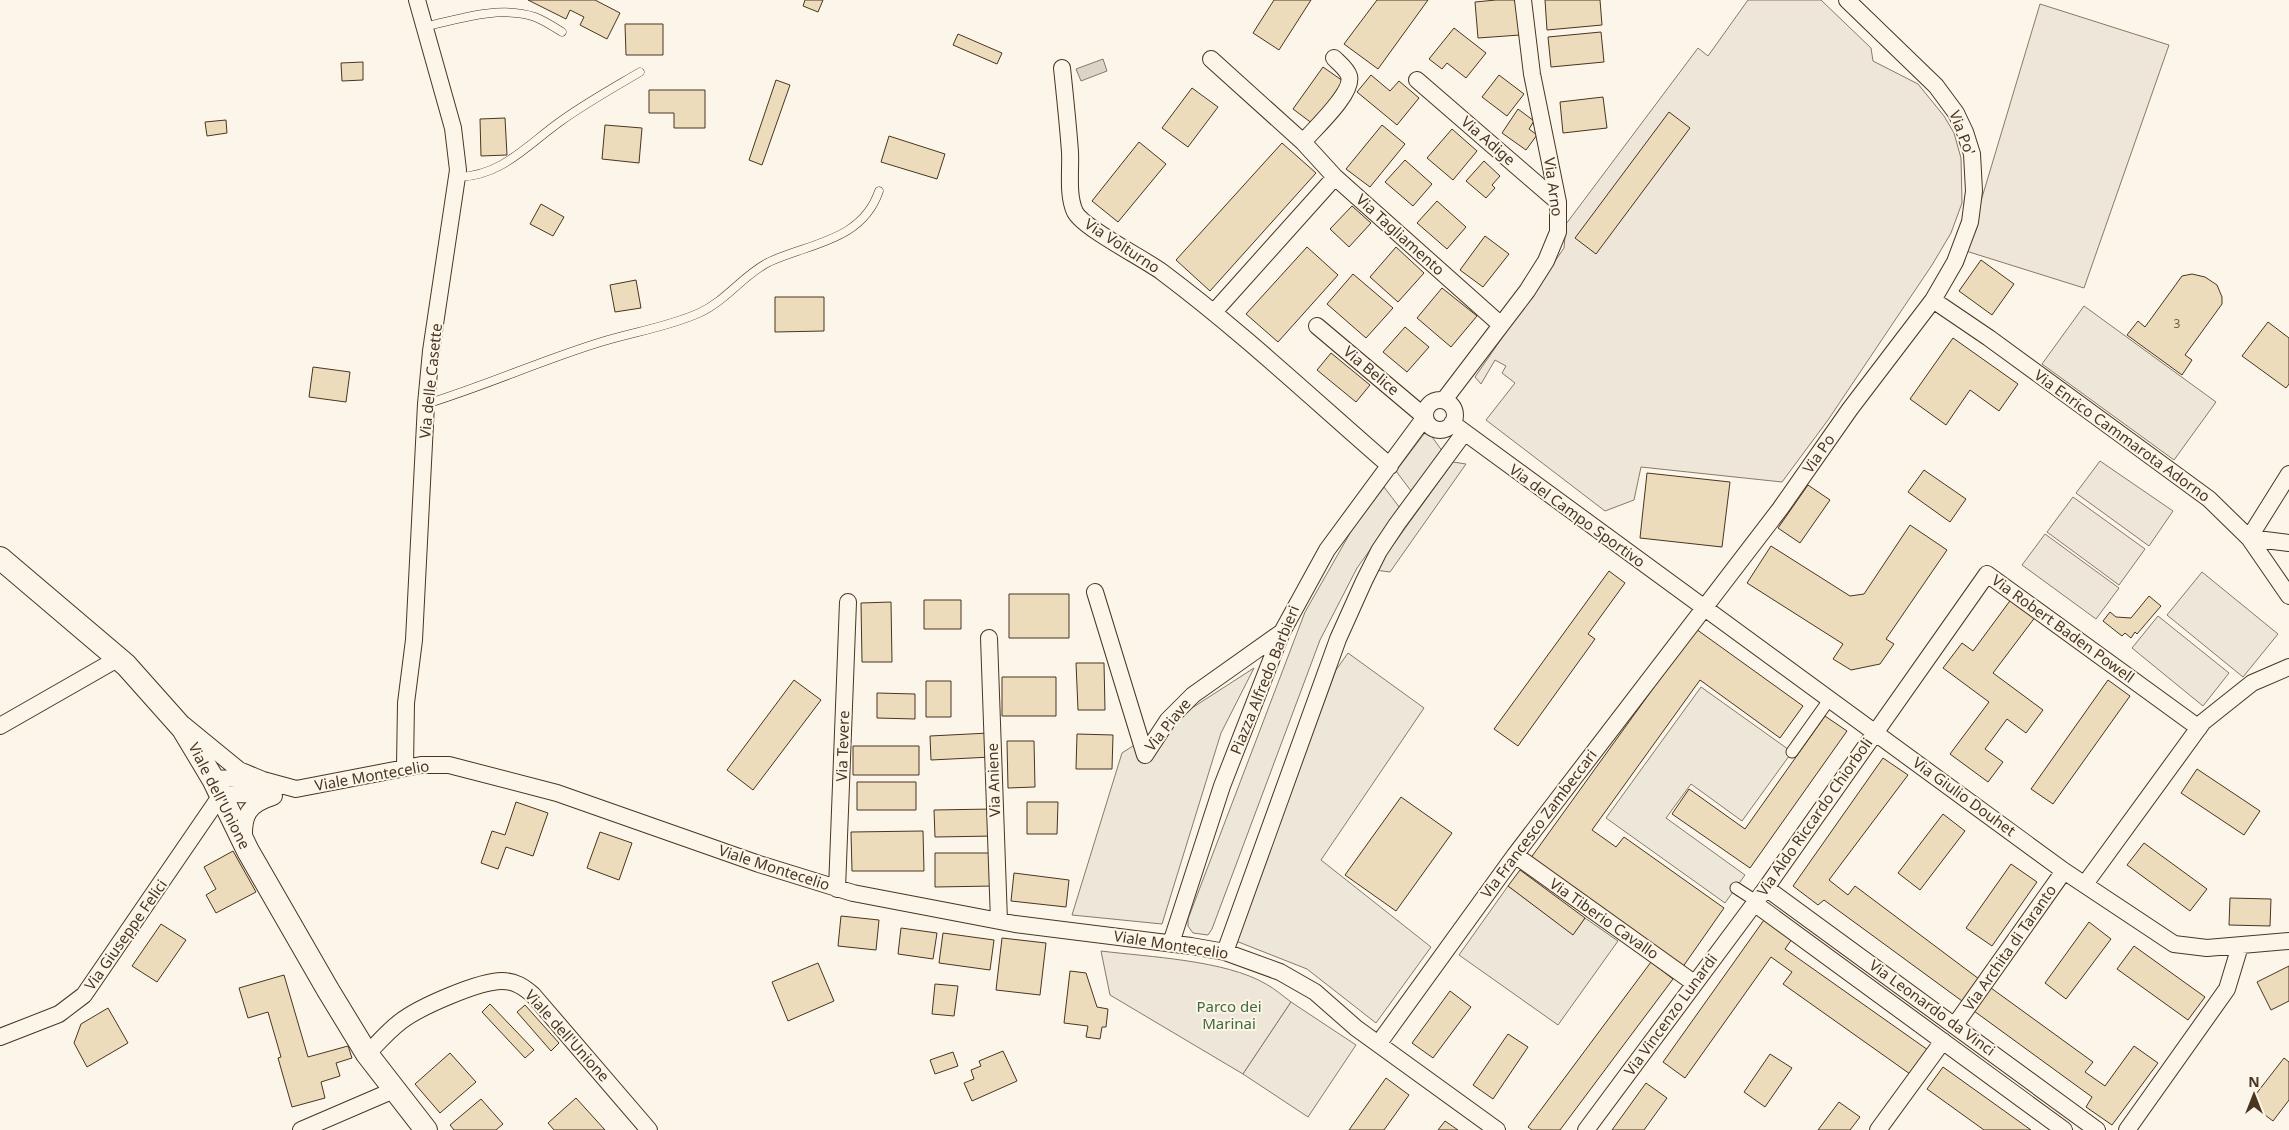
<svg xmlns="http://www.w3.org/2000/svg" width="2289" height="1130" font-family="'Noto Sans',sans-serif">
<rect width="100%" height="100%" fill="#fbf6e9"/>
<!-- green -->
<path fill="#ede6d9" stroke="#887966" d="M1748,0H1821L1871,48L1873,61L1918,84L1944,116L1954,133L1961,158L1962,203L1951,233L1932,265L1828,420L1782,482L1641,467L1634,500L1605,511L1486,420L1515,383L1502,373L1506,366L1495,360L1481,384L1475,377L1564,248L1566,224L1698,48L1708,56Z
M2040,4L2169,45L2084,288L1966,251Z
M2100,461L2173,511L2149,546L2076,493Z
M2073,497L2145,549L2119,585L2047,532Z
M2045,534L2119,588L2096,619L2022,565Z
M2202,572L2278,634L2243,677L2167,615Z
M2158,616L2229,673L2203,706L2132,648Z
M1101,951C1149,957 1225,960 1266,984C1275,989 1283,996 1291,1002L1243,1074L1110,995Z"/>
<!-- parking -->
<path fill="#ede7d9" stroke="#887966" d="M2084,306L2216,402L2174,460L2042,364Z
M1427,430L1443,452L1411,491L1396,471Z
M1453,462L1466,464L1390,572L1375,570Z
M1384,487L1400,508L1357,568L1320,640L1212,929L1208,935L1193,933L1188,926V919L1305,612L1353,528Z
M1348,653L1424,708L1321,860L1431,947L1376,1023L1307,969L1236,941L1336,670Z
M1254,668L1221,733L1162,924L1072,915L1122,753Z
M1701,687L1792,752L1742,821L1691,784L1666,818L1745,875L1725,903L1606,818Z
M1508,886L1573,934L1585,918L1618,941L1558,1025L1459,955Z
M1291,1002L1356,1045L1308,1117L1243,1074Z"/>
<!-- water -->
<path fill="#dcd4c6" stroke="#887966" d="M1103,59L1107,71L1081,81L1076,69Z"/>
<!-- building -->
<path fill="#ecdcbc" stroke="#4a3520" d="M528,0H595L620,13L607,39L580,25L584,17L570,10L566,19Z
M805,0H823L818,12L803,6Z
M1274,0H1311L1279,50L1253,33Z
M1377,0H1428L1378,69L1344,44Z
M1496,0H1517L1520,35L1478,38L1475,2Z
M1545,0H1600L1602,25L1547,30Z
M625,24H663V55H626Z
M1454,28L1486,53L1466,78L1447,63L1442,69L1429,59Z
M1601,32L1604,62L1551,67L1548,37Z
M958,34L1002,53L997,64L953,45Z
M363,62V80L342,81L341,63Z
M1323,67L1343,81L1313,124L1293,109Z
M1371,75L1390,91L1399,81L1419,98L1397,125L1357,92Z
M1499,75L1524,94L1507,116L1482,97Z
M776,80L790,85L762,165L749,160Z
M1192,88L1218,107L1188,147L1162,128Z
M649,90H705V128H674V113H649Z
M1603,97L1607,128L1563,133L1560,102Z
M1518,109L1534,121L1529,129L1537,135L1526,150L1502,133Z
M1669,112L1690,128L1596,254L1575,238Z
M505,118L507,155L481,156L480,119Z
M226,120L227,133L207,136L205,122Z
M605,125L642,128L639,163L602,159Z
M1382,125L1405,144L1370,187L1346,169Z
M1452,129L1477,151L1453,180L1427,158Z
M889,136L945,154L937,179L881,162Z
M1139,142L1166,164L1118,222L1092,201Z
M1282,143L1316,173L1210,291L1176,260Z
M1405,160L1432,184L1413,206L1385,182Z
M1484,161L1500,176L1492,185L1495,188L1486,198L1466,181Z
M1437,201L1466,227L1447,249L1417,223Z
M541,204L564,217L553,236L530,224Z
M1352,206L1371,223L1349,247L1330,229Z
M1485,236L1509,254L1483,287L1460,270Z
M1307,247L1338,275L1278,342L1246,314Z
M1396,247L1424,273L1398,302L1370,277Z
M1981,260L2014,284L1992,315L1959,291Z
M1353,274L1393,308L1366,338L1327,304Z
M2192,274L2205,277L2217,285L2222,297V304L2185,355L2192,360L2182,375L2127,335L2138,321L2145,327L2182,276Z
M636,280L641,308L615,312L610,285Z
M1442,288L1477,316L1451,347L1417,318Z
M775,297H824V331L775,332Z
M2268,322L2289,338V384L2286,388L2242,356Z
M1405,327L1429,347L1407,372L1383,352Z
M1953,338L2018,384L1999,411L1970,390L1946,425L1910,399Z
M1331,353L1370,385L1356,402L1317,370Z
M313,367L350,372L346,402L309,397Z
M1924,470L1966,499L1950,522L1908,492Z
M1647,473L1730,482L1722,547L1640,538Z
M1808,485L1830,500L1800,543L1778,528Z
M1910,525L1947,550L1886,639L1894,644L1880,664L1851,670L1833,659L1843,644L1747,583L1771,546L1850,596L1864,594Z
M1609,571L1625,583L1588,634L1595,639L1518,746L1494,729Z
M1009,594H1069V638H1009Z
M2149,596L2161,606L2137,634L2135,632L2131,638L2125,633L2122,636L2103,621L2110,612L2116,617L2131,618Z
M2012,598L2036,616L1993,673L2043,710L2026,733L2007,719L1985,749L2003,762L1988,782L1950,754L1989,702L1943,668L1962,643L1973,651Z
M924,600H961V629H924Z
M891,602L892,662H862L861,603Z
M1696,629L1803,706L1780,738L1700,680L1592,830L1616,847L1624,837L1724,908L1682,968L1530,859Z
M1076,663H1104L1105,710H1078Z
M1002,677H1056V716H1002Z
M794,680L821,700L753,790L727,770Z
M2108,680L2130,696L2053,804L2031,789Z
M926,681H951V717H926Z
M877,693L915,694V719L877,718Z
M1825,716L1847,731L1750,868L1672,814L1689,789L1745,829Z
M989,733L991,757L931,760L930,736Z
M1077,734L1113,735L1112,769H1076Z
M1007,741H1034L1035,787L1008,788Z
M853,746H919V775H853Z
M1883,758L1908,775L1829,880L1848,895L1855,886L1979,979L1962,1001L1824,900L1818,905L1793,886Z
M2197,769L2260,811L2244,835L2181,793Z
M857,782H916V810H857Z
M1401,797L1452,833L1396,911L1345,875Z
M516,802L548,813L533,856L506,847L498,869L481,863L492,831L505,835Z
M1027,802H1058L1057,834H1027Z
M993,809L994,836L935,837L934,810Z
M1943,814L1965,831L1920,890L1898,873Z
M923,831L924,871H852L851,832Z
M600,832L632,843L619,880L587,868Z
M2144,843L2207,889L2190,911L2127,865Z
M233,851L256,892L216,913L206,895L216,889L204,867Z
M935,853H995V886L935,887Z
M2011,864L2037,882L1992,946L1966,928Z
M1520,870L1585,918L1573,935L1508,886Z
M1014,873L1069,880L1066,907L1011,901Z
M2230,898L2271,899L2270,926L2229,925Z
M841,916L879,920L876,950L838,946Z
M1764,920L1792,939L1785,949L1928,1050L1910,1074L1783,984L1792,972L1771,957L1685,1078L1663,1062Z
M2089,922L2111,939L2066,999L2045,983Z
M161,924L186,940L157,982L132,966Z
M901,928L937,933L933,959L898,954Z
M943,933L994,940L990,970L939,963Z
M1002,938L1046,943L1040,995L996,990Z
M2134,946L2205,997L2188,1020L2117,969Z
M1651,962L1673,979L1560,1130H1532L1528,1127Z
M818,963L834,1001L788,1021L772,982Z
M2289,966V1001L2271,1010L2257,982Z
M1070,971L1086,973L1097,1007L1108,1009L1106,1027H1102L1100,1039L1086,1037L1088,1026L1064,1023Z
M284,975L308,1057L348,1046L352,1058L336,1063L340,1076L321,1082L325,1098L292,1107L278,1058L281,1057L268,1012L248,1018L239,988Z
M935,984L958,986L954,1016L932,1014Z
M1991,988L2093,1062L2085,1072L2105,1086L2134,1046L2158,1063L2112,1125L2086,1107L2092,1097L1974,1011Z
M1450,991L1471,1007L1433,1058L1412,1043Z
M490,1004L534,1050L525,1058L482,1012Z
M525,1005L559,1043L551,1051L517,1012Z
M108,1008L128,1043L87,1067L74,1043L81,1024Z
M1508,1034L1528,1047L1493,1099L1473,1085Z
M1003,1051L1017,1081L972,1101L964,1083L974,1079L971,1070L981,1066L979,1061Z
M953,1052L958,1066L935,1074L930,1060Z
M450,1053L476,1082L440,1113L415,1084Z
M1770,1054L1792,1068L1765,1107L1744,1092Z
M2284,1058L2289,1062V1100L2273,1121L2249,1103Z
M1943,1067L2031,1130H1984L1927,1089Z
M1386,1078L1409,1095L1384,1130H1349Z
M1646,1083L1667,1098L1644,1130H1612Z
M576,1098L605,1130H554L548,1123Z
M481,1099L503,1124L496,1130H454L450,1125Z
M1839,1102L1860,1117L1850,1130H1818Z
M1445,1121L1458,1130H1438Z"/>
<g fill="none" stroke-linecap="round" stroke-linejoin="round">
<defs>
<path id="service" d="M424,27C458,19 501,5 535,17C545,21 554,27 562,32
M458,177C502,176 527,145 561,121C586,103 613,88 640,72
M426,404C485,386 542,360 601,342C633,332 668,327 699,313C726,301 743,275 769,262C810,243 862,241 879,191"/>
<path id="pedestrian" d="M1792,752L1829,700
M1736,888L1756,901"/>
<path id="minor" d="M1211,59L1303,142L1335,177L1501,325
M1062,68C1065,96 1068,124 1070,152C1071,170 1067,195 1075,212C1083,228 1143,258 1162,272C1242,332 1315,401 1390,466
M1417,80L1558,202
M1303,142C1314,129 1354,93 1349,76C1347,69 1339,63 1334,58
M1933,300L1989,338L2209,499L2249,538L2289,596
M1214,312L1335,177
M1444,400L1527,291L1546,261L1558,232V202L1532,74L1523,0
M1425 415a15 15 0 1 1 30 0a15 15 0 1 1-30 0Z
M1452,423L2064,871L2174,944L2207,948L2289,941
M2289,474L2249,538L2289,543
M1095,592L1145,755L1168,720L1193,695L1282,632
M989,638L999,921
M184,725L239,770L263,780L296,789L421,765H449L557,793L759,864L853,893L1015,924L1191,946L1225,952L1280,972L1315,992L1356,1028L1497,1130
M0,726L119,658
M405,767L406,703L414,640L426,404L431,351L458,170L453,128L417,0
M213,779L236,778L253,781
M244,840C243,815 248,805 273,797
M1515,855L1694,983
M2085,884L2203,722L2252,683L2289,667
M1766,888L2097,1130
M837,889L848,602
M1754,903L2064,1130
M1171,943L1222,786L1282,632L1327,550L1425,417L1317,326
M1225,952L1338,639L1364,581L1379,551L1397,524L1464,433
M1955,1025L2064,871
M0,1037L59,1014L84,995L221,795L241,794L274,796
M1379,1043L1515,855L1780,509L1850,409L1933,300L1955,262L1970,222L1974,191L1972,154L1965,132L1956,113L1936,86L1847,0
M367,1054C378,1043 388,1031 400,1022C419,1007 479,981 502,981C515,981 524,987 533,995L649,1130
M301,1130L394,1090
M1586,1130L1766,888L1987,574L2199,728
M1878,1130L1943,1041
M2127,1130L2227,989L2240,946"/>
<path id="secondary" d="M0,558L126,665L183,729L213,779L248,851L328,990L367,1054L426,1130"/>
</defs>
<!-- service casing -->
<use href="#service" stroke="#4a3520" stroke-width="9"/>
<!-- pedestrian casing -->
<use href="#pedestrian" stroke="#4a3520" stroke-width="13"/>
<!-- minor casing -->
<use href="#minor" stroke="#4a3520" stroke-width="18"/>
<!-- secondary casing -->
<use href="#secondary" stroke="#4a3520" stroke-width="24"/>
<!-- service -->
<use href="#service" stroke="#fbf6e9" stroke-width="8"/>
<!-- pedestrian -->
<use href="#pedestrian" stroke="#fbf6e9" stroke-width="11"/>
<!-- minor -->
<use href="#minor" stroke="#fbf6e9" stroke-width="16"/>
<!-- secondary -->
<use href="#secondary" stroke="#fbf6e9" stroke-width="22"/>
</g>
<g text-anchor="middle" stroke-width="4" stroke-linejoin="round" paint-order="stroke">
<!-- number labels -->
<g font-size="12" fill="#725f47">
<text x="2177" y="328">3</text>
</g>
<!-- street labels -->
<g font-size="15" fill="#4a3520" stroke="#fbf6e9">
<text transform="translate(1962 133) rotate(69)" y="5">Via Po'</text>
<text transform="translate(1488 141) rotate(41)" y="5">Via Adige</text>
<text transform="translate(1553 187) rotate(82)" y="5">Via Arno</text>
<text transform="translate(1400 235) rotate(42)" y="5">Via Tagliamento</text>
<text transform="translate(1122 246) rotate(33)" y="5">Via Volturno</text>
<text transform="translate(1371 371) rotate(40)" y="5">Via Belice</text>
<text transform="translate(431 381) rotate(-84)" y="5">Via delle Casette</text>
<text transform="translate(2122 436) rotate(36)" y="5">Via Enrico Cammarota Adorno</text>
<text transform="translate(1819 454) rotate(-55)" y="5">Via Po</text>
<text transform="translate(1577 516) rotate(36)" y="5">Via del Campo Sportivo</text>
<text transform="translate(2063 629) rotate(36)" y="5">Via Robert Baden Powell</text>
<text transform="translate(1265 680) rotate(-68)" y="5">Piazza Alfredo Barbieri</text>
<text transform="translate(1168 725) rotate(-51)" y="5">Via Piave</text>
<text transform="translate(843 746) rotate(-88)" y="5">Via Tevere</text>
<text transform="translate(372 776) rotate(-10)" y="5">Viale Montecelio</text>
<text transform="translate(994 780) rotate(-92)" y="5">Via Aniene</text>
<text transform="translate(219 796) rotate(63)" y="5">Viale dell'Unione</text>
<text transform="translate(1964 797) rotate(36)" y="5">Via Giulio Douhet</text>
<text transform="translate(1815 817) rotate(-55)" y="5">Via Aldo Riccardo Chiorboli</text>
<text transform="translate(1539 824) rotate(-53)" y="5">Via Francesco Zambeccari</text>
<text transform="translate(774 868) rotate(18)" y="5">Viale Montecelio</text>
<text transform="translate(1604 919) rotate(35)" y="5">Via Tiberio Cavallo</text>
<text transform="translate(126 935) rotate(-55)" y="5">Via Giuseppe Felici</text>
<text transform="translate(1171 945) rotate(9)" y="5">Viale Montecelio</text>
<text transform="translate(2010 948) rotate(-55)" y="5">Via Archita di Taranto</text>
<text transform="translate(1932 1008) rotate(36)" y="5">Via Leonardo da Vinci</text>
<text transform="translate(1671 1015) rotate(-54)" y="5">Via Vincenzo Lunardi</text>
<text transform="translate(567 1036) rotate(48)" y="5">Viale dell'Unione</text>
</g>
<!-- park labels -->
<g font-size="15" fill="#436837" stroke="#fbf6e9">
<text x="1229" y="1012">Parco dei<tspan x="1229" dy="17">Marinai</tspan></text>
</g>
</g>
<!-- north arrow -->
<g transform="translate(2254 1095)" stroke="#fbf6e9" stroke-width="4" paint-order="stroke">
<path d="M0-4L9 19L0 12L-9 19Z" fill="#4a3520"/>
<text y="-8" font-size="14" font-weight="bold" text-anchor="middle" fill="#4a3520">N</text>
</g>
</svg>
